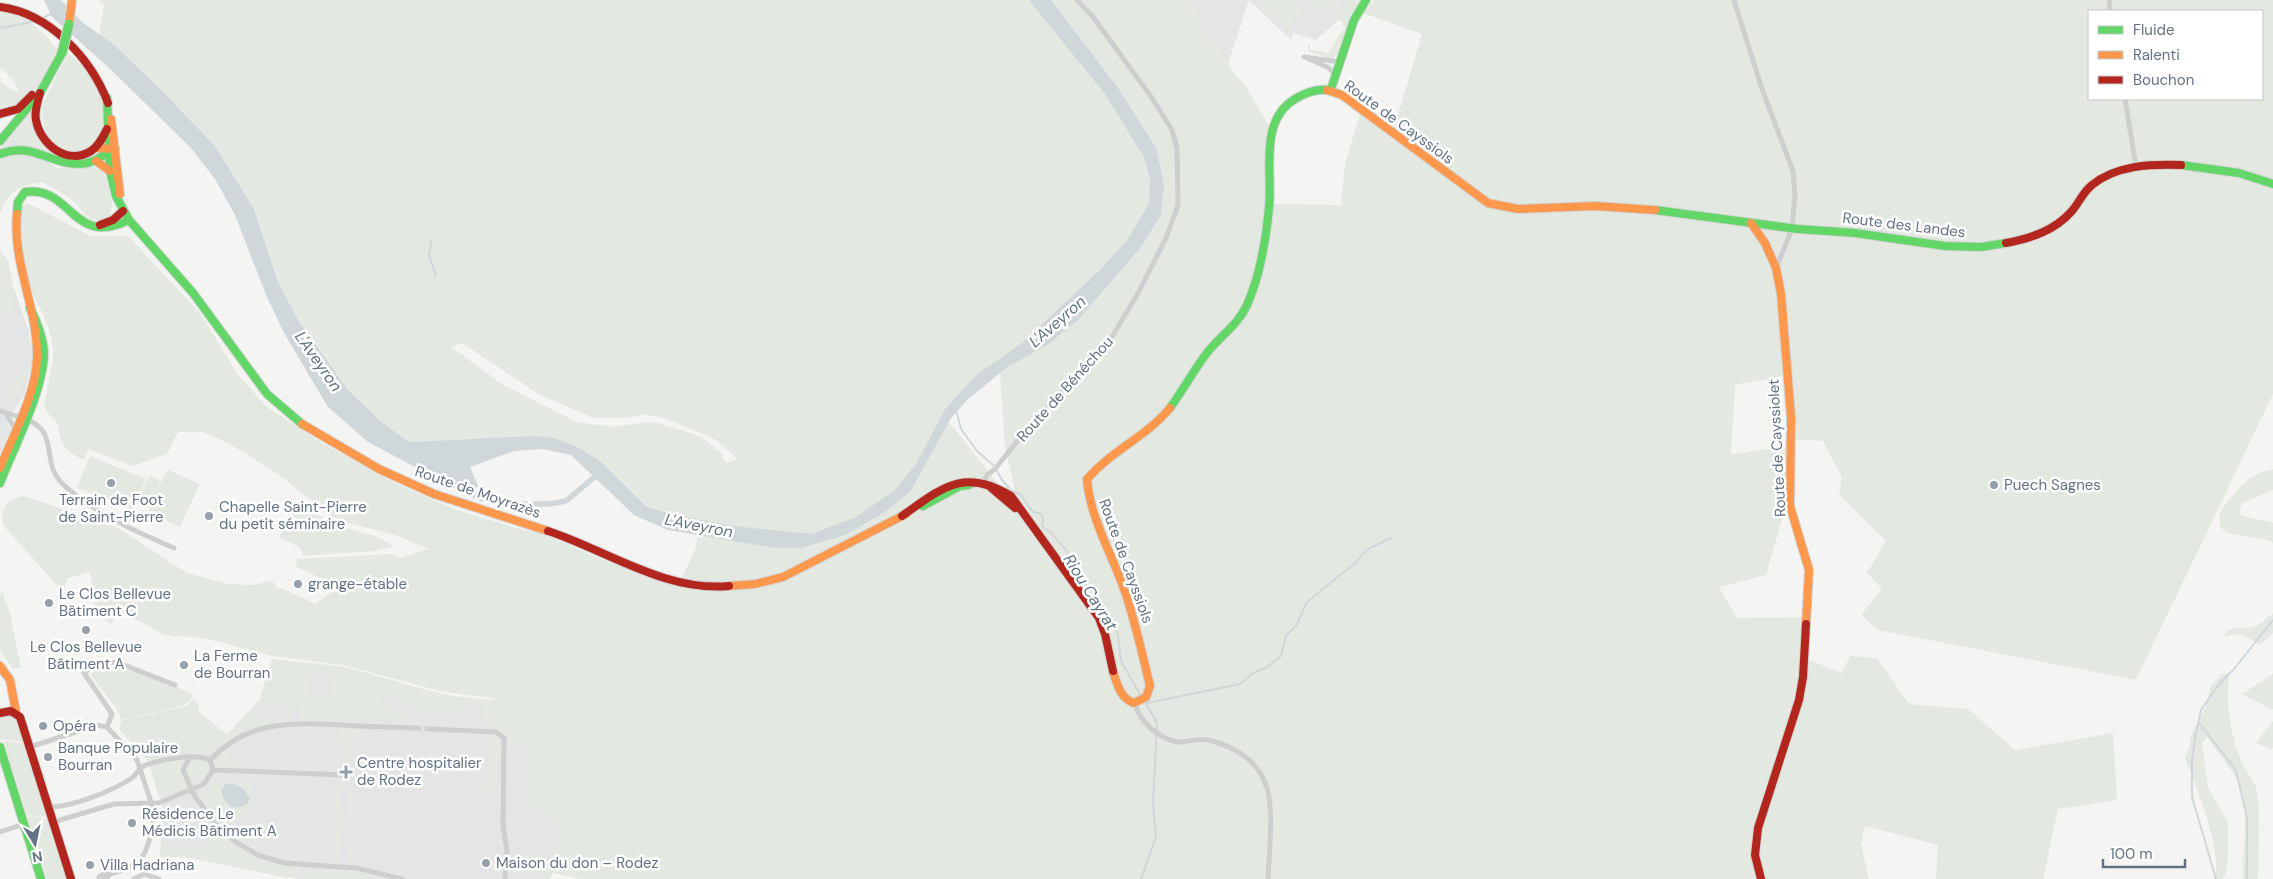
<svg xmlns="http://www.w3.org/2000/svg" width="2273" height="879" font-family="'DM Sans',sans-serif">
<rect width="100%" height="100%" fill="#f4f5f2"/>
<!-- built -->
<path fill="#e4e6e5" d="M1190,0H1361L1316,40L1294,33L1291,40L1249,0L1228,64L1200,29Z
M0,250L8,261L12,282L29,332L33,360L24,395L7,422L11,430L0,454Z
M272,659L343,667L443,695L494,700L598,758L550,879H300L185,857H160L163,806L148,761L120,730L121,721L191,705L227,735L260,699Z"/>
<!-- green -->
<path fill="#e3e8e0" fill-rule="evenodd" d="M98,0H1190L1200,29L1248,90L1274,135L1272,204L1341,205L1345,164L1360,114L1391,138L1422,34L1363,13L1374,0H2273V394L2136,680L1878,630L1861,615L1882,589L1867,573L1886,541L1839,494L1842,477L1823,441L1788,439L1782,376L1735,385L1731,454L1786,447V506L1766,575L1719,587L1737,618L1808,617L1807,659L1842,673L1850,656L1877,658L1909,704L1968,709L2015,750L2113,733L2117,800L2058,809L2043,879H1936L1938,845L1865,826L1861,844L1869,879H582L552,873L550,879H545L560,838V826L536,808L532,811L526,806L528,745L508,744C507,733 501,728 490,728L485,717L487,715L481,705L474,710L472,706C441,720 412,713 386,691L378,699L395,713L407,719L405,721L362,719V724L304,721L299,717L300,704L303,700L331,696L329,675L309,676V692L299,698L295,712L290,710L288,703L255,708L257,719L290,714L294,717V720L254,727L239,734L210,754L180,755L148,761L120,730L121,721L187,706L194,699L199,706L198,711L227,735L260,699L272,659C296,662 321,663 345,668C395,678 442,700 493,700L494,698L443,692L343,665L272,656L204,638L163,635L145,624L117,611L111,625L95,611L90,572L67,578L63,592L3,525C0,508 8,498 24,496L118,528L187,573L228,584L255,585L269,581L276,584V588H281L315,604L330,593L345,590L297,567L296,559L392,554L400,558L428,549L398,536L337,520L275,472L228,443L202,432H178L167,454L133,466L88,449L84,460C70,453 63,450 59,434C59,431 59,425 57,423C54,417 47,415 45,408C43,402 54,365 53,352C52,326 38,307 29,284C20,261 22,232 20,208L22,204H29L91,236H128L200,313L238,375L267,407L322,443L391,481L456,510L523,530L539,532L605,561L678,586L695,550L701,520L647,507L601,462L532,436L409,442L380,421L348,390L298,320L278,282L254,209L215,146L157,86L99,35L104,5ZM2089,11H2262V99H2089ZM462,343L540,395L594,418H625L644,414L667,419L716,440L738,459L726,463L721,453L700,436L657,423L646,422L613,427L577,422L502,384L451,347ZM1000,374L1005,445L1019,510L949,422L945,409L975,376Z
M1258,0H1291L1303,11L1302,14L1294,18L1292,27L1288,30Z
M1304,0H1340L1337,8L1319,10Z
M1351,0H1362L1335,57L1328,58L1308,51V44H1310V50L1328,53L1345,27L1336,15Z
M7,12C31,19 43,31 58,50C52,67 33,98 16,107C11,109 5,110 0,111V76L2,83L17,93L19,92L14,81L0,67V13Z
M68,53C96,74 110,103 101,139C74,159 63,157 42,131L45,130L41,108Z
M34,107L51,150L87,157L105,150L92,159L72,162L58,159L39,150L0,151V147Z
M21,152L43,159L57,168L90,167L104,171L112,202L110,217C88,227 86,213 74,202C65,194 53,188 43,182C17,186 11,189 0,214V158L6,154Z
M0,250C12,266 17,295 11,314L0,308Z
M28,364L31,365L18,394L9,399L5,398L7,387L22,376Z
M90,456L146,479L133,510L77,488Z
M2273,469V490L2242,503L2239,515L2273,523V544L2271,541L2227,533L2220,527L2219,514C2234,493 2246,474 2273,469Z
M168,470L200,484L180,527L149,512C147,499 163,481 168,470Z
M150,475L160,480L151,501L140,496Z
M301,500L329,523L378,537L394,546L374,551L304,556L298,546L279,537Z
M2,592L10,613L21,668L13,669L0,650V595Z
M2273,613V633L2260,645L2242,634L2224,636C2230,623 2243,630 2253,627C2260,625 2267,618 2273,613Z
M105,666C128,665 173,683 192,695L190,701L182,706L122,720L115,706L91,676L93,671Z
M2222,673L2229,674C2226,705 2230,732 2241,761C2244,771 2255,780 2257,791C2261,820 2258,850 2258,879H2243C2242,855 2249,816 2242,793C2236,772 2219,755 2207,737L2202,744L2208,787L2228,823V858L2225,875L2222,879H2214C2224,855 2196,784 2185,759L2190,746V737L2206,707L2210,688Z
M2273,673V710L2242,694L2270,676Z
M7,713L16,716L21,726L18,727L23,742L0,739V717Z
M2273,721V747L2271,750L2256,743Z
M299,726L317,727L323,731C295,730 241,728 226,758L238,766L240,763L242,768H220L215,764C218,737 278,727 299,726Z
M343,728H356L359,732V735H352L351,766L346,767L342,737H337Z
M490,735C496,735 501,738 501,745H498L496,790H501L499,793L482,789L487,788Z
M7,741L24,744L46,817L27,815L4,742Z
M186 770a12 12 0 1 1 24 0a12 12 0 1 1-24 0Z
M183,760L182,771L189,788L160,801L150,766Z
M218,780L250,781C256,802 248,815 230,825L232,830L227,832L213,818L199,796Z
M336,785H339C341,800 345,854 335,864C291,862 264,860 228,833L233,832C255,853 291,863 322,861C326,861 329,859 334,860L337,824Z
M349,789L352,791L350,850L353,851V861L347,864Z
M34,816L47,819L66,879H47L27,817Z
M213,827C228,843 248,857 270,863C279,866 289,866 298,869L296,878L288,876V878L185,857H160L161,842H165L171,850L192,852L210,843L208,837L211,836L208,830Z
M307,869L359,871L391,879H300L302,872Z"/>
<!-- water -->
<path fill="#d0d7da" d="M44,0H61L82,22L113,44L157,86L215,146L254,209L278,282L298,320L348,390L380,421L409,442L532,436L555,438L579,448L601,462L647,507L672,514L733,526L812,534L856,517L895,490L916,464L945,409L975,376L1022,343L1099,271L1128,239L1149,203L1150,178L1144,157L1105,94L1029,0H1051L1118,88L1156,148L1164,185L1161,215L1140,248L1079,319L1049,344L1006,368L968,399L951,418L910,492L885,512L845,535L801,548H775L668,530L634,515L571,455L542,449L514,451L470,467L478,486L474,492L468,495L368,442L328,407L284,333L266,295L235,215L215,179L191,148L107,66L52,17Z
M231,783L244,789L250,799L247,804C232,813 224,804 221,790L226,784Z"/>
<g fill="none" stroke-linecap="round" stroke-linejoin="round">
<!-- stream -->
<path stroke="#d0d7da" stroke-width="2" d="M41,19L52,13
M0,28L37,21
M431,241L429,255L436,276
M956,410L961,429L977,451L994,466
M997,471L1002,480L1011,490L1020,494L1033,512L1041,514L1043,520L1042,526L1050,532L1067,551L1070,559L1086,585L1099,598L1100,609L1112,622L1118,635L1121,661L1141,696
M1147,703L1240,684L1253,673L1267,667L1281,656L1286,636L1296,626L1307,602L1354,564L1368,549L1391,538
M2199,723L2235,769L2237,775L2247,818V879
M1141,879L1156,837L1153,804L1157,723L1144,700
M2216,879L2192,797V760L2195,738L2201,710L2220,683L2234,669L2273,620"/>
<!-- canal -->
<path stroke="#d0d7da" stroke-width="5.5" d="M472,494L482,499
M507,504H549L566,501L599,473"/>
<!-- street-tunnel -->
<path stroke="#d0d4d7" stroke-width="5" stroke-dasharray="5 2.5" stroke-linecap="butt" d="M417,728L429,729"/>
<defs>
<path id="fast" d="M1331,89L1354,20L1366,0
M107,98L110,171L116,196L129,220L193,293L267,394L302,424
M0,141L40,93L62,53
M0,154C33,140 54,169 87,163C98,161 105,153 115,149
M2181,165L2239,173L2273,184
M1655,210L1798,229L1855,233L1945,246L1981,247L2006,243
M17,214L18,202L25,192C73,186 72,248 129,220
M1170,408C1182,391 1193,372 1206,354C1219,337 1238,325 1247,305C1260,276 1266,239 1269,208C1273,173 1258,121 1295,99C1305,93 1315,89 1327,90
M0,483C14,447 44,390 44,352C43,336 37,322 30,308
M923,506L960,486L969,485
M0,747L41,879"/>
<path id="slow" d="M69,24L72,0
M1327,90L1342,95L1488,203L1518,209L1595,206L1655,210
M111,119L120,194
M96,148L115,149
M96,161L110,171
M1751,223L1765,243L1776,268L1781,294L1791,416L1790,506L1809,570L1806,624
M302,424L379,469L434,494L548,531
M0,468C14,433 36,395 37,357C38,309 12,262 17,214
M729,586L755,584L783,577L906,514
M0,666L10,680L16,712
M1113,671C1117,684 1120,698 1134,703L1146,697L1150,686C1142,653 1135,620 1124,589C1111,552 1090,518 1087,479C1111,451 1146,437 1170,408"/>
<path id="jam" d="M0,7C49,13 91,58 108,103
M40,93C38,101 34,111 36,120C40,144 67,166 91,151C99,146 103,137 107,129
M0,114L18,109L32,95
M100,225L113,220L123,211
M2006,243C2031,238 2054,231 2071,212C2079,203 2083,192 2092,185C2116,165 2151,164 2181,165
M989,486L1015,508
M902,516C942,488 964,467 1011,496L1099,618L1105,634L1113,671
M548,531C606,550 665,592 729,586
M0,713L11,711L20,717L71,879
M1761,879L1755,855L1758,828L1799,700L1803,677L1806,624"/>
</defs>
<!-- fast casing -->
<use href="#fast" stroke="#d2d3d3" stroke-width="10"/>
<!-- slow casing -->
<use href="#slow" stroke="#d2d3d3" stroke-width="10"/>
<!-- jam casing -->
<use href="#jam" stroke="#d2d3d3" stroke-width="10"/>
<!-- street -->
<path stroke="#cdcfcf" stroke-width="5" d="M1734,0L1762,89L1793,171L1795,194L1792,229L1776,268
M2109,0L2110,11
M1304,57L1340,62
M1305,57L1329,68L1336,75
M2125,99L2136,167
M0,411C13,415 37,420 44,433C54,453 44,468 67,488C98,515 137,532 174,548
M6,413L13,426L20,428
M983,483L987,475L995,469L1022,435L1110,340L1137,295L1166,238L1178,205L1177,148L1172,130L1152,98L1093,17L1077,0
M1135,704C1140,722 1161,742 1182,742C1190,741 1199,738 1208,740C1236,747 1258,760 1267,788C1274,813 1269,853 1268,879
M107,727L112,714L84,673C95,665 106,661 119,663L175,685
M429,729L496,732L504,738L503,825L507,851L505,879
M30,747L97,725L107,727L137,760L154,811C153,826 149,853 137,863C130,869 118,871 108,875
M190,757L183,770L194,795L214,823L236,842L258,855L284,863L356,868L402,879
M210,760C249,719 292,723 344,725C369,727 393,727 417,728
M213,770L346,775
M49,807C73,807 112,791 132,778C137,774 139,767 146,765C161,759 196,753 210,760L213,770L204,784L159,803L114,804L60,820L54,824
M0,832L24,824
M107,879L99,877L105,873L108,875L107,879
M134,879L144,874L159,879"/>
<!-- fast -->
<use href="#fast" stroke="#63d668" stroke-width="8"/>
<!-- slow -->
<use href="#slow" stroke="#ff974d" stroke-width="8"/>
<!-- jam -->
<use href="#jam" stroke="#b3261e" stroke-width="8"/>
<defs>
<path id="fast-bridge" d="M62,53L69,24"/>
</defs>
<!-- fast-bridge casing -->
<use href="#fast-bridge" stroke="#d1d3d2" stroke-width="11" stroke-linecap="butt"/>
<!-- fast-bridge -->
<use href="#fast-bridge" stroke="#63d668" stroke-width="9"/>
</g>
<!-- markers -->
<g fill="#95a0ab" stroke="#fff" stroke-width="2">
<circle cx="111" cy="483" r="5"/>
<circle cx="1994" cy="485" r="5"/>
<circle cx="209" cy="516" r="5"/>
<circle cx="298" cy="584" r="5"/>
<circle cx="49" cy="603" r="5"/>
<circle cx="86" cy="630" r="5"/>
<circle cx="184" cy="665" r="5"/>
<circle cx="43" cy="726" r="5"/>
<circle cx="48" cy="757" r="5"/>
<path d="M343.5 764.5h5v5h5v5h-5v5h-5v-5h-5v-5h5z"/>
<circle cx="132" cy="823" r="5"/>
<circle cx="486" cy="863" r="5"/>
<circle cx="90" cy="865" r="5"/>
</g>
<g text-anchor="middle" stroke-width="5" stroke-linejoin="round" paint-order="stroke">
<!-- street labels -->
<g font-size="15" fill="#627385" stroke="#fff">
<text transform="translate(1399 122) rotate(36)" y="5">Route de Cayssiols</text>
<text transform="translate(1904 225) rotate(7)" y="5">Route des Landes</text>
<text transform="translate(1065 389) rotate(-48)" y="5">Route de Bénéchou</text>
<text transform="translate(1777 448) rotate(-93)" y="5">Route de Cayssiolet</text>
<text transform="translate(478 492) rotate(19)" y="5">Route de Moyrazès</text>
<text transform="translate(1126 561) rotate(70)" y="5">Route de Cayssiols</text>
</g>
<!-- poi labels -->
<g font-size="15" fill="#627385" stroke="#fff" text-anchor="start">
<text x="2004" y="490">Puech Sagnes</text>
<text x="111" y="505" text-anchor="middle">Terrain de Foot<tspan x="111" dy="17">de Saint-Pierre</tspan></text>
<text x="219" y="512">Chapelle Saint-Pierre<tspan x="219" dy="17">du petit séminaire</tspan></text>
<text x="308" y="589">grange-étable</text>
<text x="59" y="599">Le Clos Bellevue<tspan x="59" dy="17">Bâtiment C</tspan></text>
<text x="86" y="652" text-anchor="middle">Le Clos Bellevue<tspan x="86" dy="17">Bâtiment A</tspan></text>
<text x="194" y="661">La Ferme<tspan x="194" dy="17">de Bourran</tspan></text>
<text x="53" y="731">Opéra</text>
<text x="58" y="753">Banque Populaire<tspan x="58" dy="17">Bourran</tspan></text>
<text x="357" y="768">Centre hospitalier<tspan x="357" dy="17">de Rodez</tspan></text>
<text x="142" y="819">Résidence Le<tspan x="142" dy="17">Médicis Bâtiment A</tspan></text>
<text x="496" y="868">Maison du don – Rodez</text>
<text x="100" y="870">Villa Hadriana</text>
</g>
<!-- water labels -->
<g font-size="16" font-style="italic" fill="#5e7582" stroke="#fff">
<text transform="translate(1057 321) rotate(-41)" y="6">L'Aveyron</text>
<text transform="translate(319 361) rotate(55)" y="6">L'Aveyron</text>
<text transform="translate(699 525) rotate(11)" y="6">L'Aveyron</text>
<text transform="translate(1091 592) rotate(58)" y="6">Riou Cayrat</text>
</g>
</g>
<!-- legend -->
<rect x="2088" y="10" width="175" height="90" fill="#ffffff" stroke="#c0c7ce"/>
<rect x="2098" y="26" width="25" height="8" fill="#63d668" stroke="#c0c7ce"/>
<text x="2133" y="35" font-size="15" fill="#627385">Fluide</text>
<rect x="2098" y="51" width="25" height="8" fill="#ff974d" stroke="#c0c7ce"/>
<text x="2133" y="60" font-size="15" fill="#627385">Ralenti</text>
<rect x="2098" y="76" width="25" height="8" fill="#b3261e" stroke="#c0c7ce"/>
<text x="2133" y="85" font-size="15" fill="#627385">Bouchon</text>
<!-- north arrow -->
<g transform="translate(35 844) rotate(170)" stroke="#ffffff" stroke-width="4" paint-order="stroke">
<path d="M0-4L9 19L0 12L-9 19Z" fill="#627385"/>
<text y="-8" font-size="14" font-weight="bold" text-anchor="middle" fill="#627385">N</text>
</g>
<!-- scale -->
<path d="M2103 859v8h82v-8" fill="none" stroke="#627385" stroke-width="2.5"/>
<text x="2110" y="859" font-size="15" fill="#627385" stroke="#ffffff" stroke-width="4" paint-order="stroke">100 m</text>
</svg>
